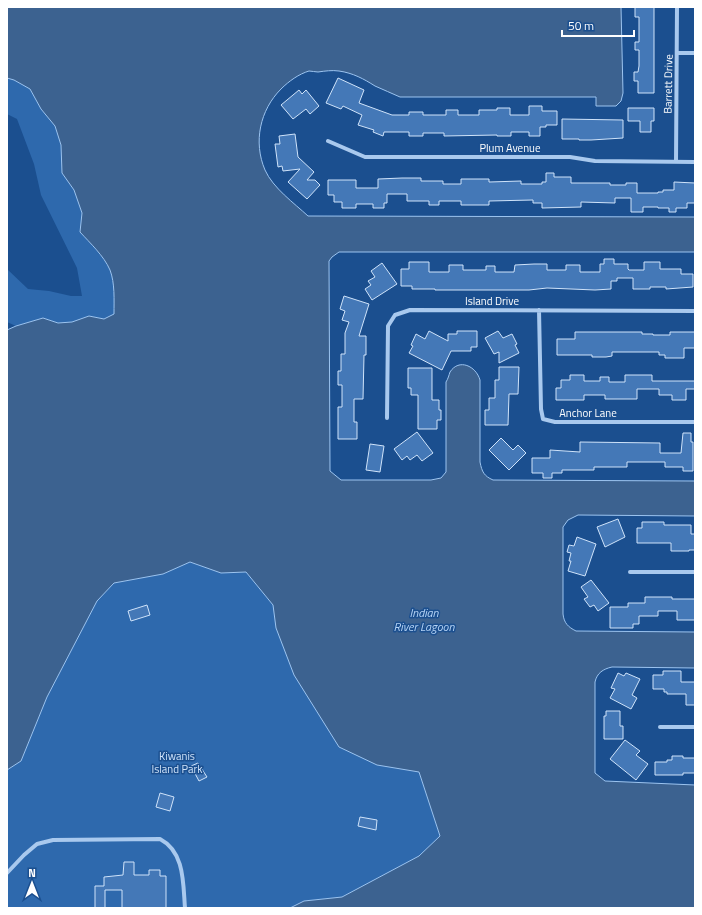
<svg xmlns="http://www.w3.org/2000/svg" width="702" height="915" font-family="'Titillium Web',sans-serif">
<rect width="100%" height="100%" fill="#1b4f8f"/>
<!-- green -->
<path fill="#2e69ad" d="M7,78L14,80L30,89L41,109L55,126L61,145L62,173L74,190L82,213L80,232C90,243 104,257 110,270C115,283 114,300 114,314L104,319L89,316L72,322L58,323L43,318L16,326L7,322V269L28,289L49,291L71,296H82L77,268L41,195L34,164L17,119L7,114Z
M190,562L221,573L246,572L273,605L377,765L419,772L440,836L419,856L342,897L304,901L290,908H7V770L21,761L47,697L97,601L114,583L163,574Z"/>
<!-- water -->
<path fill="#3c6290" stroke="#9cc4f0" d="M7,7H621L623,93L621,101L616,106H596V97H400C392,93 383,90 375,86C364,79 353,73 339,71C332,70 325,71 318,72C315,72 312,71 309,71C299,74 289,81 281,89C260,110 253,142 265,170C273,188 294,203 308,216L695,217V252H339L332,257L329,261L330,471L341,480H431L441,478L446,472V382C448,379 449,375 450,372C459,358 476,366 480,380V462C482,472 484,476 493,480L695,481V516L578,515L568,520L563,527V614C564,623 568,627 576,631L695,632V668L612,667C603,669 597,673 595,682V773L605,781L695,785V908H290L304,901L342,897L419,856L440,836L419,772L377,765L339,747L294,675L276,628L273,605L246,572L221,573L190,562L163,574L114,583L97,601L47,697L21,761L7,770V330L16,326L43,318L58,323L72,322L89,316L104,319L114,314C114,300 115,283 110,270C104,256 90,243 80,232L82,213L74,190L62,173L61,145L55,126L41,109L30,89L14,80L7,78Z"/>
<!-- building -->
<path fill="#4478b7" stroke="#cfe3fa" d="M635,7H654V93H638V81H634V72H638L639,66V50H635V42H639V17H635Z
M338,78L364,90L359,103L392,115H409V112H423V115H446V110H458V115H479V110H497V108H510V115H529V106H542V111H557V125H546V127H540V136H529V132H511V136H497V135L444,136V133H423V136H409V132H384L383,136L373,132L374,130L358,125L362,115L343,106L341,109L326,103Z
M299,90L302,94L306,90L319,106L310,114L306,109L293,119L281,105Z
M628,108H654V121H651V132H640V121H628Z
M562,119L623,120V138L591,140H579V139H562Z
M295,134L298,157L314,172L307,180H315L320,185L307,199L288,182L300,169L283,171L282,166L278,167L275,144H280L279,136Z
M546,173H554V177H571V183H610V185H626V183H637V193H658V192H663V190H674V182L695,183V203H687V208H676V212H669V208H658V207H643V212H631V198H615V203L581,202V207L542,208V203H533V200L489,201V205H461V201H439V205H429V201H407V194H387V203H384V208H373V204H356V208H342V202H334V195H328V180H356V188H378V179L402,178H421V181H443V184H461V179H489V182L521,181V184H542V182H546Z
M604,259H614V264H628V269L629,270H644V262H660V269H681V274H693V287L666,289V287H650V289H633V278H617V281H611V289L595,290L547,288L529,290H435V289H412V286H401V269H409V262H429V272H449V265H463V270H486V266H495V272H514L515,265L534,264H547V270H566V265H580V272H600V264H604Z
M382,263L397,284L372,300L365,289L371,285L368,281L375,277L371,271Z
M344,296L369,304L359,336H366V355H364L363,399H354V422H357V439H338V407H342V385H338V371H341V354H345V333L349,322L342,320L345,311L340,309Z
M429,331L448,341V334H457V331H477V347H471V351H451L442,370L409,353L413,346L411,345L416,334L425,339Z
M498,331L503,338L512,334L517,344L515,345L519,353L499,363V352L494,354L485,338Z
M575,332H642V334H653V335H670V332H695V348H684V358H665V355H659V352H612V356L606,357H592V355H557V339H575Z
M499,367H519L518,394H509L508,425H485V410H489V398H495V380H499Z
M408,368H432V400H439V410H441V420H437V429H418V395H411V388H408Z
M570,375H584V381H600V377H609V382H625V375H652V381H695V389H686V400H672V395H659V389H637V399H605V395H584V400H556V388H561V380H570Z
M417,432L433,453L422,461L417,455L410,460L407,456L402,460L394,449Z
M683,433H691V442H693V471H683V467H665V462H627V467H594V470H562V473H552V478H543V473H532V458H550V450L580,452V442L660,443V453H681Z
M501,438L513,450L518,445L526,453L509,470L489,450Z
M370,444L384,446L380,472L366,470Z
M618,519L625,537L605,547L597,527Z
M642,522H664V525H691V534H695V550H689V551H671V543H637V528H642Z
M577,537L596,544L585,576L568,571L571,561H569L571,553L567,552L569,545L574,546Z
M591,580L609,603L598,611L594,605L590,607L584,599L588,597L581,587Z
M645,597H672V599H695V620H677V611H658V616H639V624H633V628H610V607H628V603H645Z
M147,605L150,615L131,621L128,611Z
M663,671H681V682H695V705H686V694H667V692H664V689H653V675H663Z
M618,673L624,676L626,673L640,679L632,695L637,698L631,709L610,698L615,689L611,688Z
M606,711H620V726H623V739H604V716H606Z
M625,740L640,751L636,755L648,764L636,780L610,759Z
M672,756H683V758H695V773H683V775H655V762H667V760H672Z
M198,763L207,777L199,781L191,766Z
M160,793L174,797L170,811L156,807Z
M360,817L377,820L376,830L358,826Z
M124,862H134V875H149V870H160V876H166V908H122V890H105V908H95V886H104V877L123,875Z"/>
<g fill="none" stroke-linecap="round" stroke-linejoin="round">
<!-- street -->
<path stroke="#a9c9ee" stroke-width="4" d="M677,53H695
M328,141L365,157H570L595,161L695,162
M676,162L677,7
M539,310L541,409L543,419L555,422H695
M387,418L388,326L395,315L410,310L695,311
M630,572H695
M660,727H695
M7,873L24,855L37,844L53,840L160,839C185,852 183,884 185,908"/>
</g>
<g text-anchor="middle" stroke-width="3" stroke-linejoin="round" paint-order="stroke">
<!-- street labels -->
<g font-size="11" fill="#fff" stroke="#1b4f8f">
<text transform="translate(668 84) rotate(-89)" y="4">Barrett Drive</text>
<text x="510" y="152">Plum Avenue</text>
<text x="492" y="305">Island Drive</text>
<text x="588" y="417">Anchor Lane</text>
</g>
<!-- park labels -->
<g font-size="11" fill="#cfe3fa" stroke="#1b4f8f">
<text x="177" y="760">Kiwanis<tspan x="177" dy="13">Island Park</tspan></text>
</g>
<!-- water labels -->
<g font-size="12" font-style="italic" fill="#b5d3f5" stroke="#1b4f8f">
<text x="424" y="617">Indian<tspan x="424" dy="14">River Lagoon</tspan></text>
</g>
</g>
<!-- border -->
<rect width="702" height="915" fill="none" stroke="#ffffff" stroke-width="16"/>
<!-- north arrow -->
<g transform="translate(32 883)" stroke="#1b4f8f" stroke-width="3" paint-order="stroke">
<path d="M0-3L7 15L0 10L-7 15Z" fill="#ffffff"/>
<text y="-6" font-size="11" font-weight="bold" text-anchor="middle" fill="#ffffff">N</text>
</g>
<!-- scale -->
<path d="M562 30v6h72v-6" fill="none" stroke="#ffffff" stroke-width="2"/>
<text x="568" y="30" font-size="12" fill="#ffffff" stroke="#1b4f8f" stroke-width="3" paint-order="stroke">50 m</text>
</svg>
